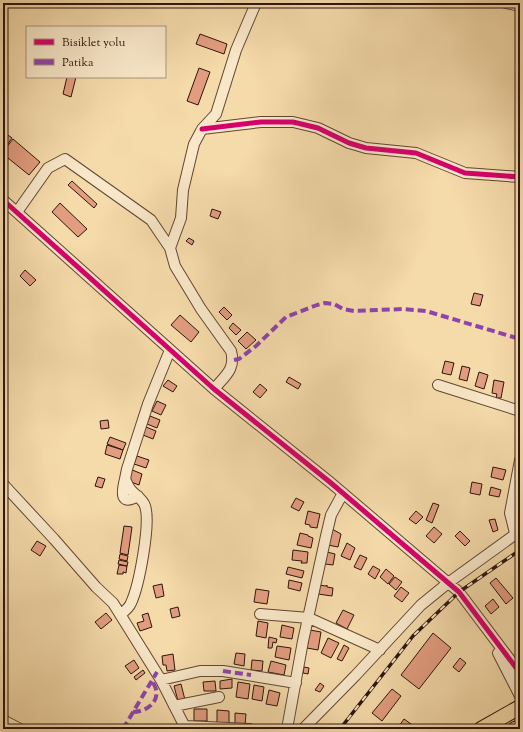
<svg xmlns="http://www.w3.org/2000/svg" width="523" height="732" font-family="'Sorts Mill Goudy',serif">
<rect width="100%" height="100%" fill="#f5daaa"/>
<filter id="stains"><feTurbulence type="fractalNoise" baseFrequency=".005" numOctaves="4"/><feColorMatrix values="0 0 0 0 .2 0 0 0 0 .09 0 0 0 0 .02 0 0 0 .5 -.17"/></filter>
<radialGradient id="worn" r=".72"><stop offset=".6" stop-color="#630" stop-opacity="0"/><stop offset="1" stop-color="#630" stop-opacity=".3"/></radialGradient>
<!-- building -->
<path fill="#e29d80" stroke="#2e150b" d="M200,34L227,44L224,54L196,44Z
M199,68L210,72L198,105L187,101Z
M67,77H76L71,97L63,94Z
M5,133L12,138L7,145L3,141V136Z
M13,139L40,162L29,175L3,154V152Z
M72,181L97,204L94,208L68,185Z
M60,203L87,229L78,237L52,212Z
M212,209L221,212L218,219L210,216Z
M189,238L194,241L192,245L186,241Z
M25,270L36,280L30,286L20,276Z
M474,293L483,295L480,306L471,304Z
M224,307L232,315L227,320L219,312Z
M180,315L199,332L191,342L171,325Z
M233,323L241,330L236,335L229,328Z
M247,332L256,340L246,349L238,341Z
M445,361L454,363L451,375L442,373Z
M462,366L470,368L467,381L459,379Z
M479,372L488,375L484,389L475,386Z
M289,377L301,384L298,389L286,382Z
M168,380L177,386L173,392L163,386Z
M494,380L504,382L501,398H496L497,394L492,393Z
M260,384L267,390L260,398L253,392Z
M157,401L166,405L161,415L152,411Z
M150,416L160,420L157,428L147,424Z
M108,420L109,428L101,429L100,421Z
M146,427L156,431L153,439L143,435Z
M110,437L126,443L123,450L107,444Z
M107,445L123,450L120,459L105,454Z
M137,456L149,460L146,468L134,464Z
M493,467L506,470L503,480L491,477Z
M130,469L142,474L139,485L126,480Z
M98,477L105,479L102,488L95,486Z
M472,482L482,484L480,495L470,493Z
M491,487L501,490L499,497L489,495Z
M296,498L304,502L299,511L291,507Z
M433,503L439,505L432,523L426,520Z
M308,511L320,514L317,528L310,527V525L305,524Z
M416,511L423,517L416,524L409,519Z
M495,519L498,530L493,532L489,520Z
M124,526L132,527L128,555L120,553Z
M434,527L442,534L434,543L426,536Z
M332,529L341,534L338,547L328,545Z
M460,531L470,541L465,546L455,536Z
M300,533L308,535V536L313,538L311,548L297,545Z
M37,541L46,546L40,556L31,550Z
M347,543L355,548L350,560L341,556Z
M293,550L308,552L307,563H301L302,561L292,560Z
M327,552L335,554L333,565L325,564Z
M120,554L128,556L127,561L119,559Z
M360,555L367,558L361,570L354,567Z
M119,560L128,562L127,566L118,564Z
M119,565L127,566L126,573L123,572V574H117Z
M373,566L380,570L375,579L368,574Z
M288,567L304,571L302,578L286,574Z
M386,569L394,576L388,584L380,577Z
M395,577L402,582L396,590L389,584Z
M496,578L513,598L506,604L490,583Z
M289,580L302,583L300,591L288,588Z
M162,584L164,596L156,598L153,586Z
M319,585L326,586L327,585V587L333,588L332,596L318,594Z
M401,587L409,593L402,602L394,596Z
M256,589L269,591L267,604L254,602Z
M493,599L499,607L491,614L485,606Z
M178,607L180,616L172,618L170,609Z
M343,610L354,615L347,629L336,623Z
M106,613L112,620L101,629L95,622Z
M148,613L152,627L140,631L137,623L144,621L142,615Z
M520,615V622L518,623L515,618Z
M258,621L268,623L266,638L256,636Z
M282,625L294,628L292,639L280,637Z
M310,630L321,632L318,650L307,648Z
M433,633L451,648L419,689L401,675Z
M269,637L277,639L276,643L273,642L272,648H268Z
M328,638L339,643L331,658L321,653Z
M344,645L349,648L342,661L337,659Z
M277,646L291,648L289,660L275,657Z
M236,653L245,654L244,666L234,664Z
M173,654L175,670L167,671L166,665H163L162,656Z
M460,658L466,663L459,672L453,667Z
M134,660L139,668L131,674L125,666Z
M252,660L263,661L262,671L251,670Z
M271,661L286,665L284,675L268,672Z
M304,667L309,668L308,674L303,673Z
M143,670L145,673L136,680L134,677Z
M232,679V688L220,689V681Z
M215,681L216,691H204L203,682Z
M238,682L250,684L248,699L236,697Z
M320,683L324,686L320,692L315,690Z
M181,684L185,700L178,701L174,686Z
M254,685L264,687L262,701L252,699Z
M392,689L401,696L382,721L372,713Z
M269,690L280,693L277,706L266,704Z
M194,709H207V721H194Z
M217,710L229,711V723H217Z
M235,713L246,714L245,725L235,724Z
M404,719L414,726L412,729H397Z"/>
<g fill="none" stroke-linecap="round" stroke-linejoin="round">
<defs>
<path id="minor" d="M506,3L520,6
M202,129L261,122H293L318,128L349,143L366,148L416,153L465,173L520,177
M3,200L214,389L331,483L459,592L520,673
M17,212L48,168L65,159L151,220L170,248L175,266L201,309L231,351C236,369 225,376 214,389
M170,248L181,218L183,190L194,144L202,129L216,114L236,50L256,3
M438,385L520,411
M125,479C122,491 119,507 138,496
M3,484L54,539L96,587L113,603L161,680L186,729
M515,533L510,513L520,460
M121,614C125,611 129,608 131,603C139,586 151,523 145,506C143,499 135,495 131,490C128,487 127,483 125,479L127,469L148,404L170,350
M260,614L309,618L380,650
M498,653L520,696
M161,680L200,671H223L296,683
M174,706L219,697
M3,720L20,729
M185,726L250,729
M287,729L303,641L326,536L331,515L343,493
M303,729L355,676L421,605L448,583L520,531"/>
<path id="highway" d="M481,729L520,707
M515,729L520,727"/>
</defs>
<!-- minor casing -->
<use href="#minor" stroke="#604633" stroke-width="12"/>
<!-- highway casing -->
<use href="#highway" stroke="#2e150b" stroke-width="16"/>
<!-- minor -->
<use href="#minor" stroke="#f8e7c8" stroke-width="10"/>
<!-- highway -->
<use href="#highway" stroke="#f5daaa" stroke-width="14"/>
<defs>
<path id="rail" d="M340,729L413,636L459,592L520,550"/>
</defs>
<!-- rail casing -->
<use href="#rail" stroke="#2e150b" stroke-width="3.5"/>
<!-- rail -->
<use href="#rail" stroke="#f8e7c8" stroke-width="2" stroke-dasharray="6" stroke-linecap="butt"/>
<!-- quiet -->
<path stroke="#8e44ad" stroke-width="4" stroke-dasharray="8 4" stroke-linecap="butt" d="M234,360L239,359L256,346L286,317L317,305L325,303L334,304L343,309L354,311L403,309L426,311L520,339
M223,671L251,675
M133,712C145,712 159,703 156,690C156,687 153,683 152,681
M123,729L157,672"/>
<defs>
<path id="cycleway" d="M202,129L261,122H293L318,128L349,143L366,148L416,153L465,173L520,177
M3,200L214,389L331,483L459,592L520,673"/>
</defs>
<!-- cycleway casing -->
<use href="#cycleway" stroke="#f8e7c8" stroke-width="8"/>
<!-- cycleway -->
<use href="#cycleway" stroke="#d6006c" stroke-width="5"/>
</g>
<!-- margin -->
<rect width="523" height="732" fill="none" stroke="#f5daaa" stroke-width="16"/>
<rect x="4" y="4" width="515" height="724" fill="none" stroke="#2e150b" stroke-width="2"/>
<rect x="8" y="8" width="507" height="716" fill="none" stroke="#2e150b"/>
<!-- legend -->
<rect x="26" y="26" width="140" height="52" fill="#f8e7c8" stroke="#a7937c"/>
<rect x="34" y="39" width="20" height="6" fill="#d6006c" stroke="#a7937c"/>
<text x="62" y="46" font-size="12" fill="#2e150b">Bisiklet yolu</text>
<rect x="34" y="59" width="20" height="6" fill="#8e44ad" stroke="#a7937c"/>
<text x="62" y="66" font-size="12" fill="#2e150b">Patika</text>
<rect width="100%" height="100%" filter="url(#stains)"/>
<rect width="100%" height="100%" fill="url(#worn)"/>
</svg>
